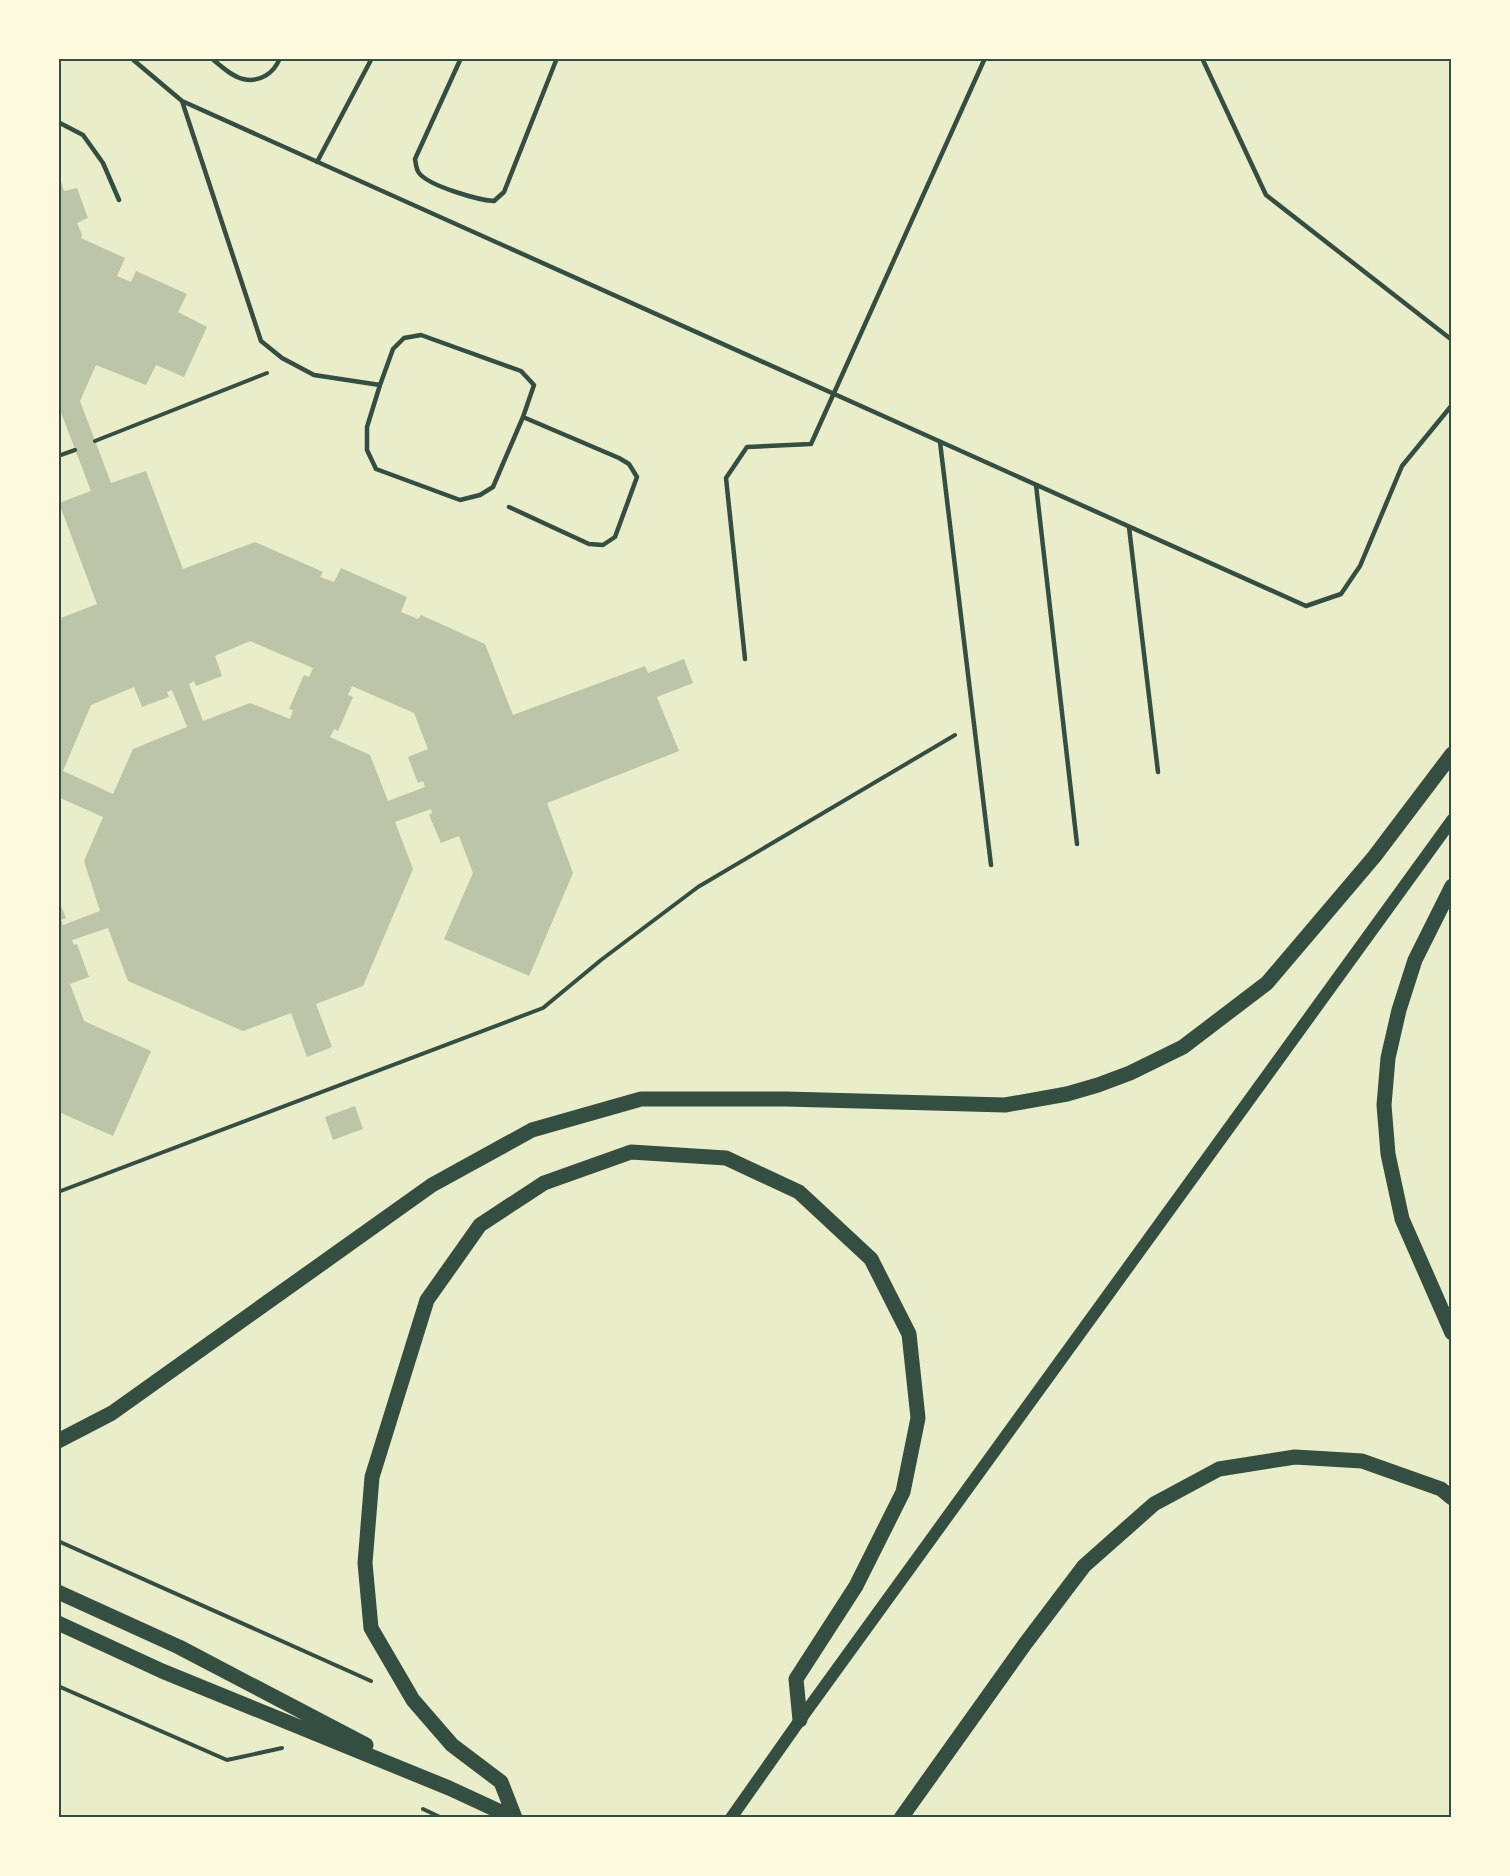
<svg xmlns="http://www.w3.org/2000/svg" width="1510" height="1876" font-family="'Noto Sans',sans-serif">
<rect width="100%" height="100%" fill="#e9edc9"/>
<!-- building -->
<path fill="#bcc5a7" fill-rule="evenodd" d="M59,175L64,191L77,188L88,218L77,223L82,235L81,238L125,258L117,276L131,282L136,271L187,294L178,312L207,327L184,377L156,365L146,385L96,365L80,401L111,483L146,471L183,569L255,542L323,572L320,577L334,582L341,568L407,597L401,612L418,619L421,615L485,644L513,715L645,666L648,673L684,659L693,683L657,697L679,751L547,803L573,873L529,976L444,939L473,873L459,836L441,843L429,815L432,813L431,809L395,822L413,869L363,986L316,1004L332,1047L307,1057L291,1013L243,1031L128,981L108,928L72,940L74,945L77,944L89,977L70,984L84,1021L151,1051L113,1136L59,1112V901L66,918L61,920L63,925L100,911L84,861L103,817L58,797V619L97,604L59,503L91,491L60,410L58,397ZM250,641L313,668L309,677L304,675L289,709L293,710L290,719L250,703L203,721L189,684L194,681L196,686L222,676L215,656ZM352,686L414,713L428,749L408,757L418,783L423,781L425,787L388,801L370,755L330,737L334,729L338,731L353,697L348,695ZM134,687L142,707L169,697L167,692L172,690L187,727L133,749L113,794L63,771L91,705Z
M355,1106L363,1129L333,1140L325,1117Z"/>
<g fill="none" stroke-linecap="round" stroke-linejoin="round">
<!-- path -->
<path stroke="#344e41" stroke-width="4" d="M95,441L267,373
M58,456L75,450
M58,1192L543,1008L601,960L698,887L955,735
M58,1541L371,1681
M58,1686L227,1760L282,1748
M423,1809L442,1818"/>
<!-- service -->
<path stroke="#344e41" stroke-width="4.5" d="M131,58L182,101L261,341L282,358L314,375L380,385
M211,58C220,65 232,77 243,79C260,83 274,73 280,58
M461,58L415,159C416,164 416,169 419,173C429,186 478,200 494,201L504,192L557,58
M1202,58L1266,195L1452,340
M182,101L1306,606L1341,594L1360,566L1402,466L1452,405
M58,122L83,135L103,163L119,200
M317,162L372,58
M421,335L521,371L534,385L523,417L493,487L480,495L460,500L376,469L367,450V427L380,385L393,349L404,338Z
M940,442L991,865
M1036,485L1077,844
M509,507L589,544L603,545L615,537L637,477L629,464L619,458L523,417
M1129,527L1158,772
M745,659L726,478L747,447L811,444L985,58"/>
<!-- secondary -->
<path stroke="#344e41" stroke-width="12" d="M731,1818L800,1720L1452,820"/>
<!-- primary -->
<path stroke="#344e41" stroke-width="15" d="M1452,886L1415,960L1399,1010L1388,1058L1384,1105L1388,1154L1402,1219L1452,1333
M58,1441L112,1413L432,1185L532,1130L641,1099H786L1005,1105L1067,1094L1098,1085L1130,1073L1183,1047L1267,983L1374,857L1452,754
M58,1592L179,1647L366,1745
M58,1623L162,1671L449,1788L514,1818
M515,1818L501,1782L452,1745L413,1700L371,1628L365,1563L372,1477L427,1300L480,1225L544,1183L631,1152L726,1158L799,1192L871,1259L909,1334L918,1418L903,1492L856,1586L796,1679L800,1720
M901,1818L1025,1644L1084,1566L1154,1504L1219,1469L1295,1457L1362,1461L1441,1489L1452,1498"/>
</g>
<!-- border -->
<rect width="1510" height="1876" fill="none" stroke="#fefae0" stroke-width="120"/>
<rect x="60" y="60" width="1390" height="1756" fill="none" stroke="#344e41" stroke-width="2"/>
</svg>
